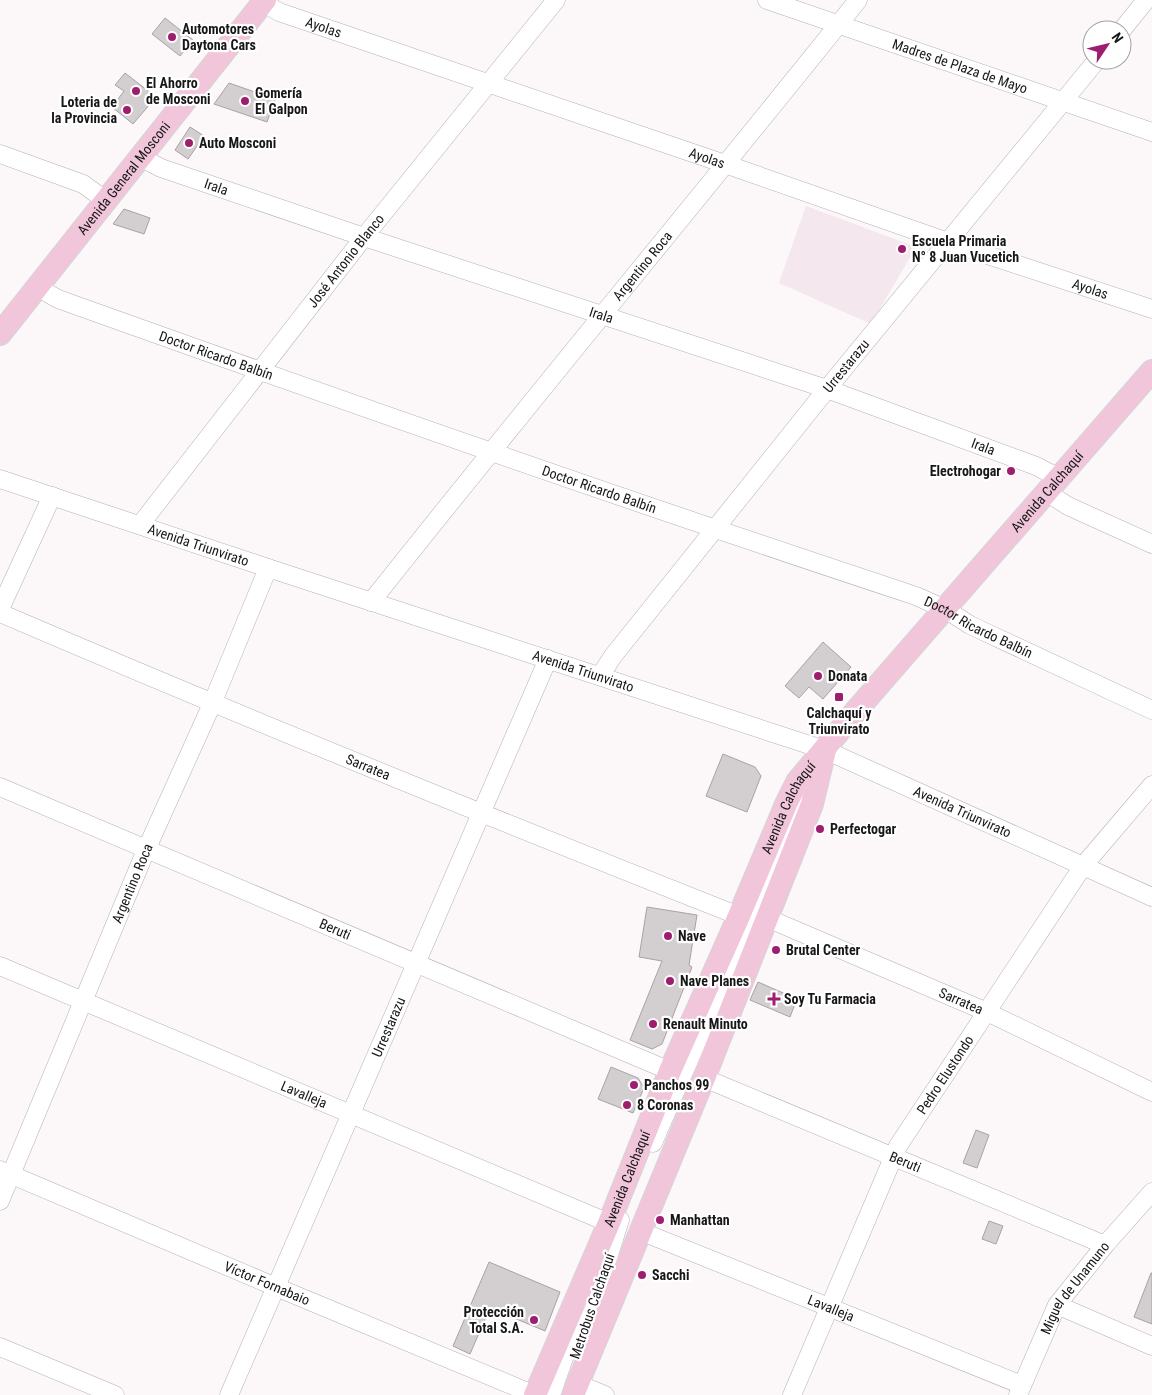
<svg xmlns="http://www.w3.org/2000/svg" width="1152" height="1395" font-family="'Roboto Condensed',sans-serif">
<rect width="100%" height="100%" fill="#fcf7f9"/>
<!-- built -->
<path fill="#f4e7ed" d="M806,206L916,247L871,324L779,283Z"/>
<!-- building -->
<path fill="#d3ced0" stroke="#a7a3a5" d="M165,18L193,40L180,56L152,34Z
M125,73L156,97L133,124L112,107L124,91L115,85Z
M229,83L275,99L267,122L214,104Z
M190,127L204,136L188,159L175,150Z
M124,209L150,218L144,234L113,224Z
M823,642L851,667L823,699L809,687L799,698L785,686Z
M723,754L755,767L761,776L747,812L706,796Z
M647,907L697,915L689,965L692,967L662,1044L652,1049L630,1040L662,961L639,957Z
M758,982L797,999L790,1017L750,1000Z
M611,1067L638,1078L644,1088L633,1113L598,1099Z
M976,1130L989,1135L977,1168L963,1163Z
M989,1221L1003,1226L996,1244L982,1239Z
M489,1262L560,1292L545,1331L490,1308L470,1354L453,1346Z
M1151,1273H1152V1324L1134,1317Z"/>
<g fill="none" stroke-linecap="round" stroke-linejoin="round">
<defs>
<g id="minor">
<path id="s1" d="M767,0L1152,132"/>
<path id="s2" d="M263,2L279,12L725,164L948,242L1152,309"/>
<path d="M1122,30L1146,0"/>
<path d="M0,154L83,184L105,200"/>
<path id="s3" d="M140,157L161,168L364,237L827,389L1036,466L1059,478"/>
<path id="s4" d="M37,287L58,299C343,401 628,501 916,596L945,609L970,625L1152,710"/>
<path id="s5" d="M0,479L268,568L825,750L1152,897"/>
<path d="M1046,492L1068,506L1152,544"/>
<path id="s6" d="M140,525L364,237L556,0"/>
<path id="s7" d="M371,602C531,400 697,201 858,0"/>
<path d="M0,609L52,496"/>
<path id="s8" d="M0,613C245,718 491,818 739,916"/>
<path id="s9" d="M600,676L613,656L827,389L1097,60"/>
<path id="s10" d="M0,787L670,1071"/>
<path id="s11" d="M767,918L987,1012L1152,1092"/>
<path id="s12" d="M0,966L609,1223L605,1234"/>
<path id="s13" d="M704,1078L1105,1245"/>
<path d="M653,1143L802,800"/>
<path id="s14" d="M0,1170L276,1287L535,1395"/>
<path id="s15" d="M0,1201L146,850L212,704L268,568"/>
<path id="s16" d="M640,1231L1022,1385"/>
<path d="M1057,1305L1152,1346"/>
<path d="M584,1333L620,1220"/>
<path d="M0,1347L115,1395"/>
<path d="M578,1384L605,1395"/>
<path id="s17" d="M229,1395L548,659"/>
<path d="M551,1395L580,1313"/>
<path id="s18" d="M792,1395L898,1146L1083,866L1152,785"/>
<path id="s19" d="M1018,1395L1057,1305L1105,1245L1152,1192"/>
</g>
<g id="major">
<path id="s20" d="M0,334L265,0"/>
<path id="s21" d="M535,1395L609,1223L670,1071L739,916L787,802L797,782L855,712L1152,371"/>
<path d="M573,1395L704,1078L812,804L825,750"/>
</g>
</defs>
<!-- minor casing -->
<use href="#minor" stroke="#b5b1b3" stroke-width="19"/>
<!-- major casing -->
<use href="#major" stroke="#d5d5d5" stroke-width="24"/>
<!-- minor -->
<use href="#minor" stroke="#fff" stroke-width="18"/>
<!-- major -->
<use href="#major" stroke="#f1c6db" stroke-width="22"/>
</g>
<!-- markers -->
<g fill="#9f1d6e" stroke="#fff" stroke-width="2">
<circle cx="172" cy="37" r="5"/>
<circle cx="136" cy="91" r="5"/>
<circle cx="245" cy="101" r="5"/>
<circle cx="127" cy="110" r="5"/>
<circle cx="189" cy="143" r="5"/>
<circle cx="902" cy="249" r="5"/>
<circle cx="1011" cy="471" r="5"/>
<circle cx="818" cy="676" r="5"/>
<rect x="834" y="692" width="10" height="10" rx="2.5"/>
<circle cx="820" cy="829" r="5"/>
<circle cx="668" cy="936" r="5"/>
<circle cx="776" cy="950" r="5"/>
<circle cx="670" cy="981" r="5"/>
<path d="M771.5 991.5h5v5h5v5h-5v5h-5v-5h-5v-5h5z"/>
<circle cx="653" cy="1024" r="5"/>
<circle cx="634" cy="1085" r="5"/>
<circle cx="627" cy="1105" r="5"/>
<circle cx="660" cy="1220" r="5"/>
<circle cx="642" cy="1275" r="5"/>
<circle cx="534" cy="1320" r="5"/>
</g>
<g text-anchor="middle" stroke-width="4.5" stroke-linejoin="round" paint-order="stroke">
<!-- street labels -->
<g font-size="14" fill="#181718" stroke="#fff">
<text dy="5" stroke="none"><textPath href="#s2" startOffset="66">Ayolas</textPath></text>
<text dy="5" stroke="none"><textPath href="#s1" startOffset="204">Madres de Plaza de Mayo</textPath></text>
<text dy="5" stroke="none"><textPath href="#s2" startOffset="471">Ayolas</textPath></text>
<text dy="5" stroke="none"><textPath href="#s20" startOffset="199">Avenida General Mosconi</textPath></text>
<text dy="5" stroke="none"><textPath href="#s3" startOffset="82">Irala</textPath></text>
<text dy="5" stroke="none"><textPath href="#s6" startOffset="335">José Antonio Blanco</textPath></text>
<text dy="5" stroke="none"><textPath href="#s7" startOffset="432">Argentino Roca</textPath></text>
<text dy="5" stroke="none"><textPath href="#s2" startOffset="876">Ayolas</textPath></text>
<text dy="5" stroke="none"><textPath href="#s3" startOffset="488">Irala</textPath></text>
<text dy="5" stroke="none"><textPath href="#s4" startOffset="192">Doctor Ricardo Balbín</textPath></text>
<text dy="5" stroke="none"><textPath href="#s9" startOffset="396">Urrestarazu</textPath></text>
<text dy="5" stroke="none"><textPath href="#s3" startOffset="892">Irala</textPath></text>
<text dy="5" stroke="none"><textPath href="#s4" startOffset="598">Doctor Ricardo Balbín</textPath></text>
<text dy="5" stroke="none"><textPath href="#s21" startOffset="1050">Avenida Calchaquí</textPath></text>
<text dy="5" stroke="none"><textPath href="#s5" startOffset="209">Avenida Triunvirato</textPath></text>
<text dy="5" stroke="none"><textPath href="#s4" startOffset="1002">Doctor Ricardo Balbín</textPath></text>
<text dy="5" stroke="none"><textPath href="#s5" startOffset="614">Avenida Triunvirato</textPath></text>
<text dy="5" stroke="none"><textPath href="#s8" startOffset="399">Sarratea</textPath></text>
<text dy="5" stroke="none"><textPath href="#s21" startOffset="640">Avenida Calchaquí</textPath></text>
<text dy="5" stroke="none"><textPath href="#s5" startOffset="1019">Avenida Triunvirato</textPath></text>
<text dy="5" stroke="none"><textPath href="#s15" startOffset="344">Argentino Roca</textPath></text>
<text dy="5" stroke="none"><textPath href="#s10" startOffset="364">Beruti</textPath></text>
<text dy="5" stroke="none"><textPath href="#s11" startOffset="211">Sarratea</textPath></text>
<text dy="5" stroke="none"><textPath href="#s17" startOffset="401">Urrestarazu</textPath></text>
<text dy="5" stroke="none"><textPath href="#s18" startOffset="356">Pedro Elustondo</textPath></text>
<text dy="5" stroke="none"><textPath href="#s12" startOffset="330">Lavalleja</textPath></text>
<text dy="5" stroke="none"><textPath href="#s13" startOffset="218">Beruti</textPath></text>
<text dy="5" stroke="none"><textPath href="#s21" startOffset="235">Avenida Calchaquí</textPath></text>
<text dy="5" stroke="none"><textPath href="#s14" startOffset="290">Víctor Fornabaio</textPath></text>
<text dy="5" stroke="none"><textPath href="#s19" startOffset="122">Miguel de Unamuno</textPath></text>
<text transform="translate(592 1306) rotate(-71)" y="5">Metrobus Calchaquí</text>
<text dy="5" stroke="none"><textPath href="#s16" startOffset="206">Lavalleja</textPath></text>
</g>
<!-- poi labels -->
<g font-size="14" font-weight="bold" fill="#181718" stroke="#fff" text-anchor="start">
<text x="182" y="34">Automotores<tspan x="182" dy="16">Daytona Cars</tspan></text>
<text x="146" y="88">El Ahorro<tspan x="146" dy="16">de Mosconi</tspan></text>
<text x="255" y="98">Gomería<tspan x="255" dy="16">El Galpon</tspan></text>
<text x="117" y="107" text-anchor="end">Loteria de<tspan x="117" dy="16">la Provincia</tspan></text>
<text x="199" y="148">Auto Mosconi</text>
<text x="912" y="246">Escuela Primaria<tspan x="912" dy="16">N° 8 Juan Vucetich</tspan></text>
<text x="1001" y="476" text-anchor="end">Electrohogar</text>
<text x="828" y="681">Donata</text>
<text x="839" y="718" text-anchor="middle">Calchaquí y<tspan x="839" dy="16">Triunvirato</tspan></text>
<text x="830" y="834">Perfectogar</text>
<text x="678" y="941">Nave</text>
<text x="786" y="955">Brutal Center</text>
<text x="680" y="986">Nave Planes</text>
<text x="784" y="1004">Soy Tu Farmacia</text>
<text x="663" y="1029">Renault Minuto</text>
<text x="644" y="1090">Panchos 99</text>
<text x="637" y="1110">8 Coronas</text>
<text x="670" y="1225">Manhattan</text>
<text x="652" y="1280">Sacchi</text>
<text x="524" y="1317" text-anchor="end">Protección<tspan x="524" dy="16">Total S.A.</tspan></text>
</g>
</g>
<!-- north arrow -->
<g transform="translate(1107 45) rotate(55)"><circle r="24" fill="#ffffff" stroke="#a3a2a3"/>
<path d="M0-4L9 19L0 12L-9 19Z" fill="#9f1d6e"/>
<text y="-8" font-size="14" font-weight="bold" text-anchor="middle" fill="#181718">N</text>
</g>
</svg>
